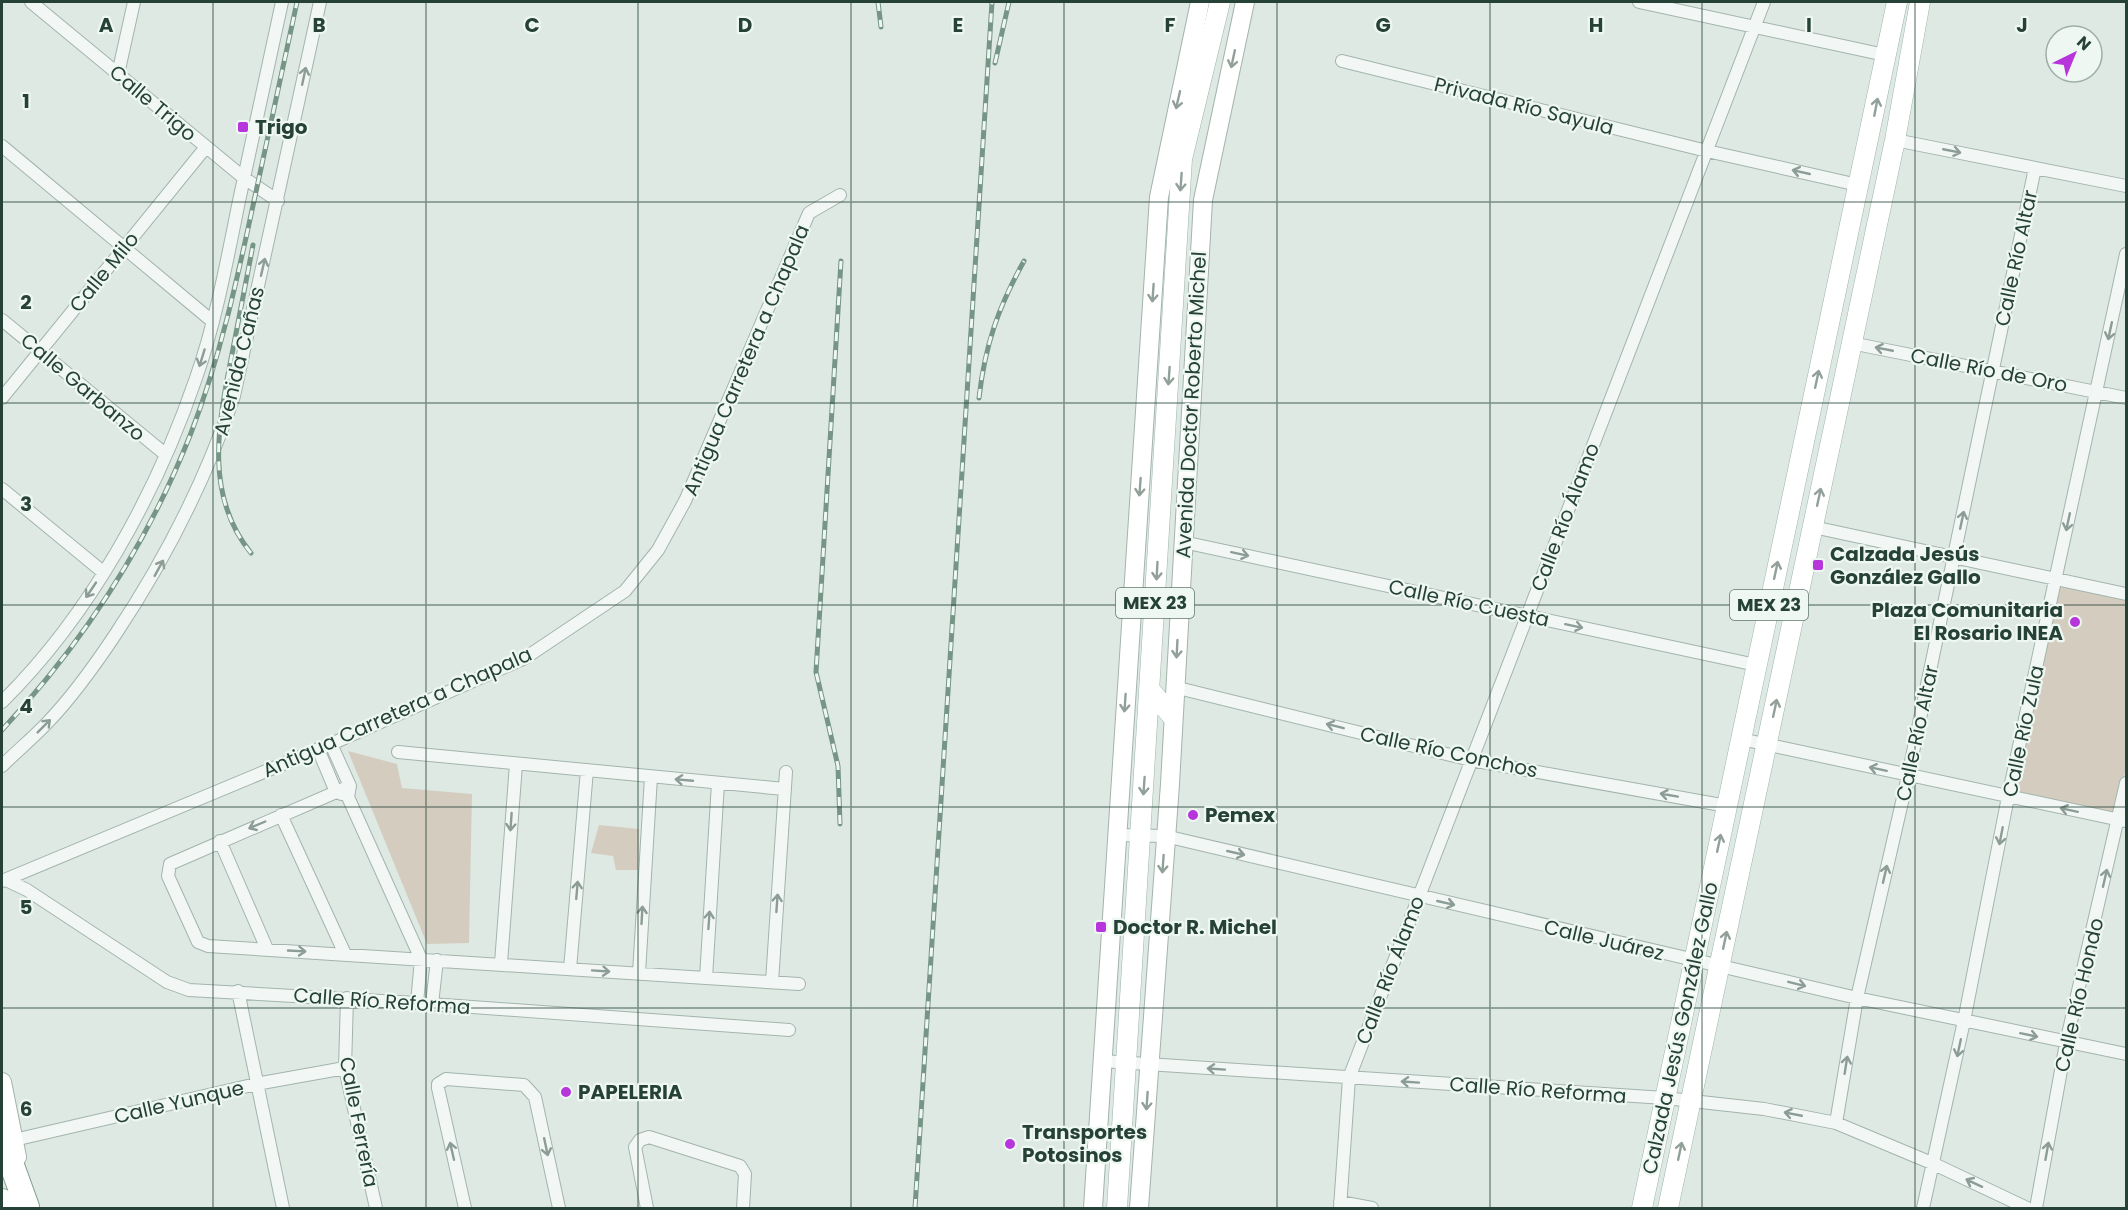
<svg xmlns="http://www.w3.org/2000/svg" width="2128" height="1210" font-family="Poppins,sans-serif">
<rect width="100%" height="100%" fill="#dee9e4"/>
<!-- green -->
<path fill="#d4cdbf" d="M2059,582L2126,597V767L2116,816L2012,794Z
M348,751L397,764L402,788L472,794L469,943L427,944Z
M599,825L639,829L638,870H616L613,856L591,853Z"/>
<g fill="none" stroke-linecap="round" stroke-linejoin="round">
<defs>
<path id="street" d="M31,2L244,178L278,201
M1639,2L1885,55
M1342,61L1707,151L1858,185
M118,74L134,2
M1895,140L2126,186
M2,146L212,321
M2,320L165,454
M1851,343L2126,398
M2,398L206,147
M2,489L103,572
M1813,527L2126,594
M1183,542L1756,665
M1174,687L1471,760L1727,806
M2,702C90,615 156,495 196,378C216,321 227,260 239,201C253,135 268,68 282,2
M1741,739L2125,821
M331,744L350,786L348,797L421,959L417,1003
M318,749L336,792L342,794
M398,752L784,789
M2,766C17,751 34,737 48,722C73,696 95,665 115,635C165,560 205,482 234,396L320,2
M350,786L170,864L168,876L198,942L208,946L799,984
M281,815L345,954
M1116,835L1165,836L1857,998L2126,1054
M220,841L267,949
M6,880L27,890L167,982L189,990L417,1003L789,1030
M2,881L331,744L525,658L625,591L658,550L685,501L809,213L840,195
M501,963L516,764
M570,969L587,770
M639,973L651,777
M706,978L718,783
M772,982L786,772
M238,991L283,1208
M347,998L345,1068L376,1208
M432,1004L437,960
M1102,1061L1665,1098L1764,1109L1836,1123L1934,1164L2027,1208
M1836,1123L1857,998L1908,776L2035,168
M14,1140L256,1084L345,1068
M1340,1202L1372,1208
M465,1208L438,1088V1084L446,1079L524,1085L535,1097L559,1208
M647,1208L635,1147L640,1140L649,1137L740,1166L745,1174L743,1208
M1340,1208L1349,1078L1764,2
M1923,1208L1964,1021L2008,797L2126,254
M2036,1208L2066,1043L2126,783"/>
<path id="secondary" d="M2,1082L17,1157
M1093,1208L1159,197L1200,2
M1139,1208L1170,784L1203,200L1245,2"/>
<path id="primary" d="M1150,690L1172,716
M1117,1208L1182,159L1220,2
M1642,1208L1897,2
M1668,1208L1895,140L1920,2"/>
<path id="highway" d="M2,1138L27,1207
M2,1201L3,1208"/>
</defs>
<!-- street casing -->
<use href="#street" stroke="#a3b4ac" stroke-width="14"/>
<!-- secondary casing -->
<use href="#secondary" stroke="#a3b4ac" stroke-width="20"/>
<!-- primary casing -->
<use href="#primary" stroke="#9cb6aa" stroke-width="21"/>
<!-- highway casing -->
<use href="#highway" stroke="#84a294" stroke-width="26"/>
<!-- street -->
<use href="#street" stroke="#f2f7f5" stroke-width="12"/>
<!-- secondary -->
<use href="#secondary" stroke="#fff" stroke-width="18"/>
<!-- primary -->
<use href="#primary" stroke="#fff" stroke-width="20"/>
<!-- highway -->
<use href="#highway" stroke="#fff" stroke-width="24"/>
<defs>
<path id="rail" d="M878,2L881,27
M995,63L1009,2
M979,398C985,345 998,308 1024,261
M251,553C203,494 219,421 232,354C239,318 246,281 253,245
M2,730C82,644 148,543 191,433C220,358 237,280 254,201C268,135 283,68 297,2
M840,824L838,766L816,672L841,261
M915,1208L992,2"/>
</defs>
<!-- rail casing -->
<use href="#rail" stroke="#769587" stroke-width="5"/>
<!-- rail -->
<use href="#rail" stroke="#eef7f2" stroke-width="3" stroke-dasharray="9" stroke-linecap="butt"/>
</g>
<!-- one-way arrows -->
<defs><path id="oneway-shaft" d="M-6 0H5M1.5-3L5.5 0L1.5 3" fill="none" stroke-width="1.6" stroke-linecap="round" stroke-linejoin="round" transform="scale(1.5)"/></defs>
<g stroke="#92a09a">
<use href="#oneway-shaft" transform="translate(1233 59) rotate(102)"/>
<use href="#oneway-shaft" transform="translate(1178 100) rotate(103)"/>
<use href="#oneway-shaft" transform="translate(1876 107) rotate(-79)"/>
<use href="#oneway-shaft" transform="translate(1181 182) rotate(94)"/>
<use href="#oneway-shaft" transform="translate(1153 293) rotate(94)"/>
<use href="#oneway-shaft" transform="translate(1169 376) rotate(94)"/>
<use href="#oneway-shaft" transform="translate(1817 379) rotate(-78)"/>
<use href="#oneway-shaft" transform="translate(1140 487) rotate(94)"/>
<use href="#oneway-shaft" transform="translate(1819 497) rotate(-78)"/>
<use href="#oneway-shaft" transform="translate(1776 570) rotate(-78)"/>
<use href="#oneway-shaft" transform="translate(1157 571) rotate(93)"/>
<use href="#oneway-shaft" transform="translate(1177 649) rotate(93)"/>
<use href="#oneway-shaft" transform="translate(1125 703) rotate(94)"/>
<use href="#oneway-shaft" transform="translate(1775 708) rotate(-78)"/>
<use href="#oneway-shaft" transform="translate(1144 786) rotate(94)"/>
<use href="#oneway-shaft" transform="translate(1719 843) rotate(-78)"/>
<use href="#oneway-shaft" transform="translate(1163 864) rotate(94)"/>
<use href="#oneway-shaft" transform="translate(1725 940) rotate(-78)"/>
<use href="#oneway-shaft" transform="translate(1147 1101) rotate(94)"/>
<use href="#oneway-shaft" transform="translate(1680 1151) rotate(-78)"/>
</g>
<g stroke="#8c9c96">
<use href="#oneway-shaft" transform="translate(304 76) rotate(-78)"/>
<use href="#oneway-shaft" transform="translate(1952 151) rotate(11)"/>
<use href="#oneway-shaft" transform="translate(1801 172) rotate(-167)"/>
<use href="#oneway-shaft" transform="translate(263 267) rotate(-77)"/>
<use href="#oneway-shaft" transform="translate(2110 331) rotate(102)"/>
<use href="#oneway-shaft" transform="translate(1884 349) rotate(-169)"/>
<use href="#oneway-shaft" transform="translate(202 358) rotate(107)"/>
<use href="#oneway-shaft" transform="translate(1962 520) rotate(-78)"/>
<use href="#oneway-shaft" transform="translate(2068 522) rotate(102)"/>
<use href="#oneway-shaft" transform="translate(1240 554) rotate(12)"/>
<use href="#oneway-shaft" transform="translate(159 568) rotate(-61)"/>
<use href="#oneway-shaft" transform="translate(91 590) rotate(124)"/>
<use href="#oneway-shaft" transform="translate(1574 626) rotate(12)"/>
<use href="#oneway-shaft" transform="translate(44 726) rotate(-45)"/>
<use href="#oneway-shaft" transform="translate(1335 726) rotate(-166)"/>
<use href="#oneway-shaft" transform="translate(1878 769) rotate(-168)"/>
<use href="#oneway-shaft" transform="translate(684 780) rotate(-175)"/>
<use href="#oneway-shaft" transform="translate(1669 795) rotate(-170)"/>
<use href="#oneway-shaft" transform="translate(2069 810) rotate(-168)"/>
<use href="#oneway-shaft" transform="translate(511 822) rotate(94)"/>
<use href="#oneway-shaft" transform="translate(257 825) rotate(157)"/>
<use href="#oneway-shaft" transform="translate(2001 836) rotate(101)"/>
<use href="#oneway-shaft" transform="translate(1236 853) rotate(13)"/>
<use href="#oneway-shaft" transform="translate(1885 874) rotate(-77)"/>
<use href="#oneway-shaft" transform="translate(2105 878) rotate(-77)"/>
<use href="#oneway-shaft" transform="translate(577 890) rotate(-85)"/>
<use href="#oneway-shaft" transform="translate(777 903) rotate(-86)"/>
<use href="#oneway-shaft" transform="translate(1446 903) rotate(13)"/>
<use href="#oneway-shaft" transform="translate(642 915) rotate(-87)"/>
<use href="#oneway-shaft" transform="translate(709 920) rotate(-86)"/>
<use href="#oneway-shaft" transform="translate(297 951) rotate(3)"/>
<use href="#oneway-shaft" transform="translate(601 971) rotate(4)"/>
<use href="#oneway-shaft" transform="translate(1797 984) rotate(14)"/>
<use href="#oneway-shaft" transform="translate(2029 1035) rotate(12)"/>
<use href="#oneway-shaft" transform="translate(1959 1048) rotate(102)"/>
<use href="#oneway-shaft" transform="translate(1846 1065) rotate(-81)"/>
<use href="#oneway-shaft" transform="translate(1216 1069) rotate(-176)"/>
<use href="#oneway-shaft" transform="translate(1410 1082) rotate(-176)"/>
<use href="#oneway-shaft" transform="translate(1793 1114) rotate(-169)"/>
<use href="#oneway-shaft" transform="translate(546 1147) rotate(78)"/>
<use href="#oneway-shaft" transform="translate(452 1151) rotate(-103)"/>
<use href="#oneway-shaft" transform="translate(2047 1151) rotate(-80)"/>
<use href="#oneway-shaft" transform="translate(1974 1183) rotate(-155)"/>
</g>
<!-- grid -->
<path fill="none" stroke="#264236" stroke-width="1.5" stroke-opacity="0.55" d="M213,2V1208M426,2V1208M638,2V1208M851,2V1208M1064,2V1208M1277,2V1208M1490,2V1208M1702,2V1208M1915,2V1208M2,202H2126M2,403H2126M2,605H2126M2,807H2126M2,1008H2126"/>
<!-- markers -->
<g fill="#b636dc" stroke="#eef7f2" stroke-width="2">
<rect x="237" y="121" width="12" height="12" rx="3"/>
<rect x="1812" y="559" width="12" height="12" rx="3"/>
<circle cx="2075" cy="622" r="6"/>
<circle cx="1193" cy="815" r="6"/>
<rect x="1095" y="921" width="12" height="12" rx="3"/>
<circle cx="566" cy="1092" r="6"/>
<circle cx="1010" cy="1144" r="6"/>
</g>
<g text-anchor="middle" stroke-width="4.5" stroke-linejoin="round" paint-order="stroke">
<!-- shield labels -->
<g fill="#eef7f2" stroke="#62786e" stroke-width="1.5">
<rect x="1116" y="588" width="78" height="30" rx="4.5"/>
<rect x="1730" y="590" width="78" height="30" rx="4.5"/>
</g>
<g font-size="18" font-weight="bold" fill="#264236">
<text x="1155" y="609">MEX 23</text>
<text x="1769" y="611">MEX 23</text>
</g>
<!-- street labels -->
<g font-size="20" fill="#264236" stroke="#eef7f2">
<text transform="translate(153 103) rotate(40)" y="7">Calle Trigo</text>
<text transform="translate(1524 106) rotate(14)" y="7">Privada Río Sayula</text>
<text transform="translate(2016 258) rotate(-78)" y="7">Calle Río Altar</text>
<text transform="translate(104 272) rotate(-51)" y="7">Calle Milo</text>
<text transform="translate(746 360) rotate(-67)" y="7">Antigua Carretera a Chapala</text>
<text transform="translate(239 361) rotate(-76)" y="7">Avenida Cañas</text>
<text transform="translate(1989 370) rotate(11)" y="7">Calle Río de Oro</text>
<text transform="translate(83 387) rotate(40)" y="7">Calle Garbanzo</text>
<text transform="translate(1191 405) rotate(-87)" y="7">Avenida Doctor Roberto Michel</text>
<text transform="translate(1565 517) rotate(-69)" y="7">Calle Río Álamo</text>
<text transform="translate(1469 603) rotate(12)" y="7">Calle Río Cuesta</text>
<text transform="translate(397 712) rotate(-24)" y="7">Antigua Carretera a Chapala</text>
<text transform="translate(2023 731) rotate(-78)" y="7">Calle Río Zula</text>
<text transform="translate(1917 733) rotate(-78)" y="7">Calle Río Altar</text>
<text transform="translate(1449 752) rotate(12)" y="7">Calle Río Conchos</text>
<text transform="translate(1604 940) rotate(13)" y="7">Calle Juárez</text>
<text transform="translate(1390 970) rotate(-69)" y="7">Calle Río Álamo</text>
<text transform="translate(2079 995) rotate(-77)" y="7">Calle Río Hondo</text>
<text transform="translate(382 1001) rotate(4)" y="7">Calle Río Reforma</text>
<text transform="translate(1680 1028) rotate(-78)" y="7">Calzada Jesús González Gallo</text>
<text transform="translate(1538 1090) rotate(4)" y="7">Calle Río Reforma</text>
<text transform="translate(179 1102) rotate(-13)" y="7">Calle Yunque</text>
<text transform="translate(359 1122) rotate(79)" y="7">Calle Ferrería</text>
</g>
<!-- poi labels -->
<g font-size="20" font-weight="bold" fill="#264236" stroke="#eef7f2" text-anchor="start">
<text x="255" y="134">Trigo</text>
<text x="1830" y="561">Calzada Jesús<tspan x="1830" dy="23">González Gallo</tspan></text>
<text x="2063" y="617" text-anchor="end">Plaza Comunitaria<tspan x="2063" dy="23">El Rosario INEA</tspan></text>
<text x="1205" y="822">Pemex</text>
<text x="1113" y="934">Doctor R. Michel</text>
<text x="578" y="1099">PAPELERIA</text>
<text x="1022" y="1139">Transportes<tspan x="1022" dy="23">Potosinos</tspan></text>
</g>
</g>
<g font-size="20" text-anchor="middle" font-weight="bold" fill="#264236" stroke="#eef7f2" stroke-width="4.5" stroke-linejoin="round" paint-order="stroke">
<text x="106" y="32">A</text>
<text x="319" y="32">B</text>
<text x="532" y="32">C</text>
<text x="745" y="32">D</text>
<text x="958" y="32">E</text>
<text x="1170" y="32">F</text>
<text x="1383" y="32">G</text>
<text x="1596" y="32">H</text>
<text x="1809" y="32">I</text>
<text x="2022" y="32">J</text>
<text x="26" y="108">1</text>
<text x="26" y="309">2</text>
<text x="26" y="511">3</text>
<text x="26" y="713">4</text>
<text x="26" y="914">5</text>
<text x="26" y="1116">6</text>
</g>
<!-- border -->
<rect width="2128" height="1210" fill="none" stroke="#264236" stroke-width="6"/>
<!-- north arrow -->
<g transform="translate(2074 54) rotate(43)"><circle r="28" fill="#eef7f2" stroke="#9eafa7" stroke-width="1.5"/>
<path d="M0-4.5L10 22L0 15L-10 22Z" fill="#b636dc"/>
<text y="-9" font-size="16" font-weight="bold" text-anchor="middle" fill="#264236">N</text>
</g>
</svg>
